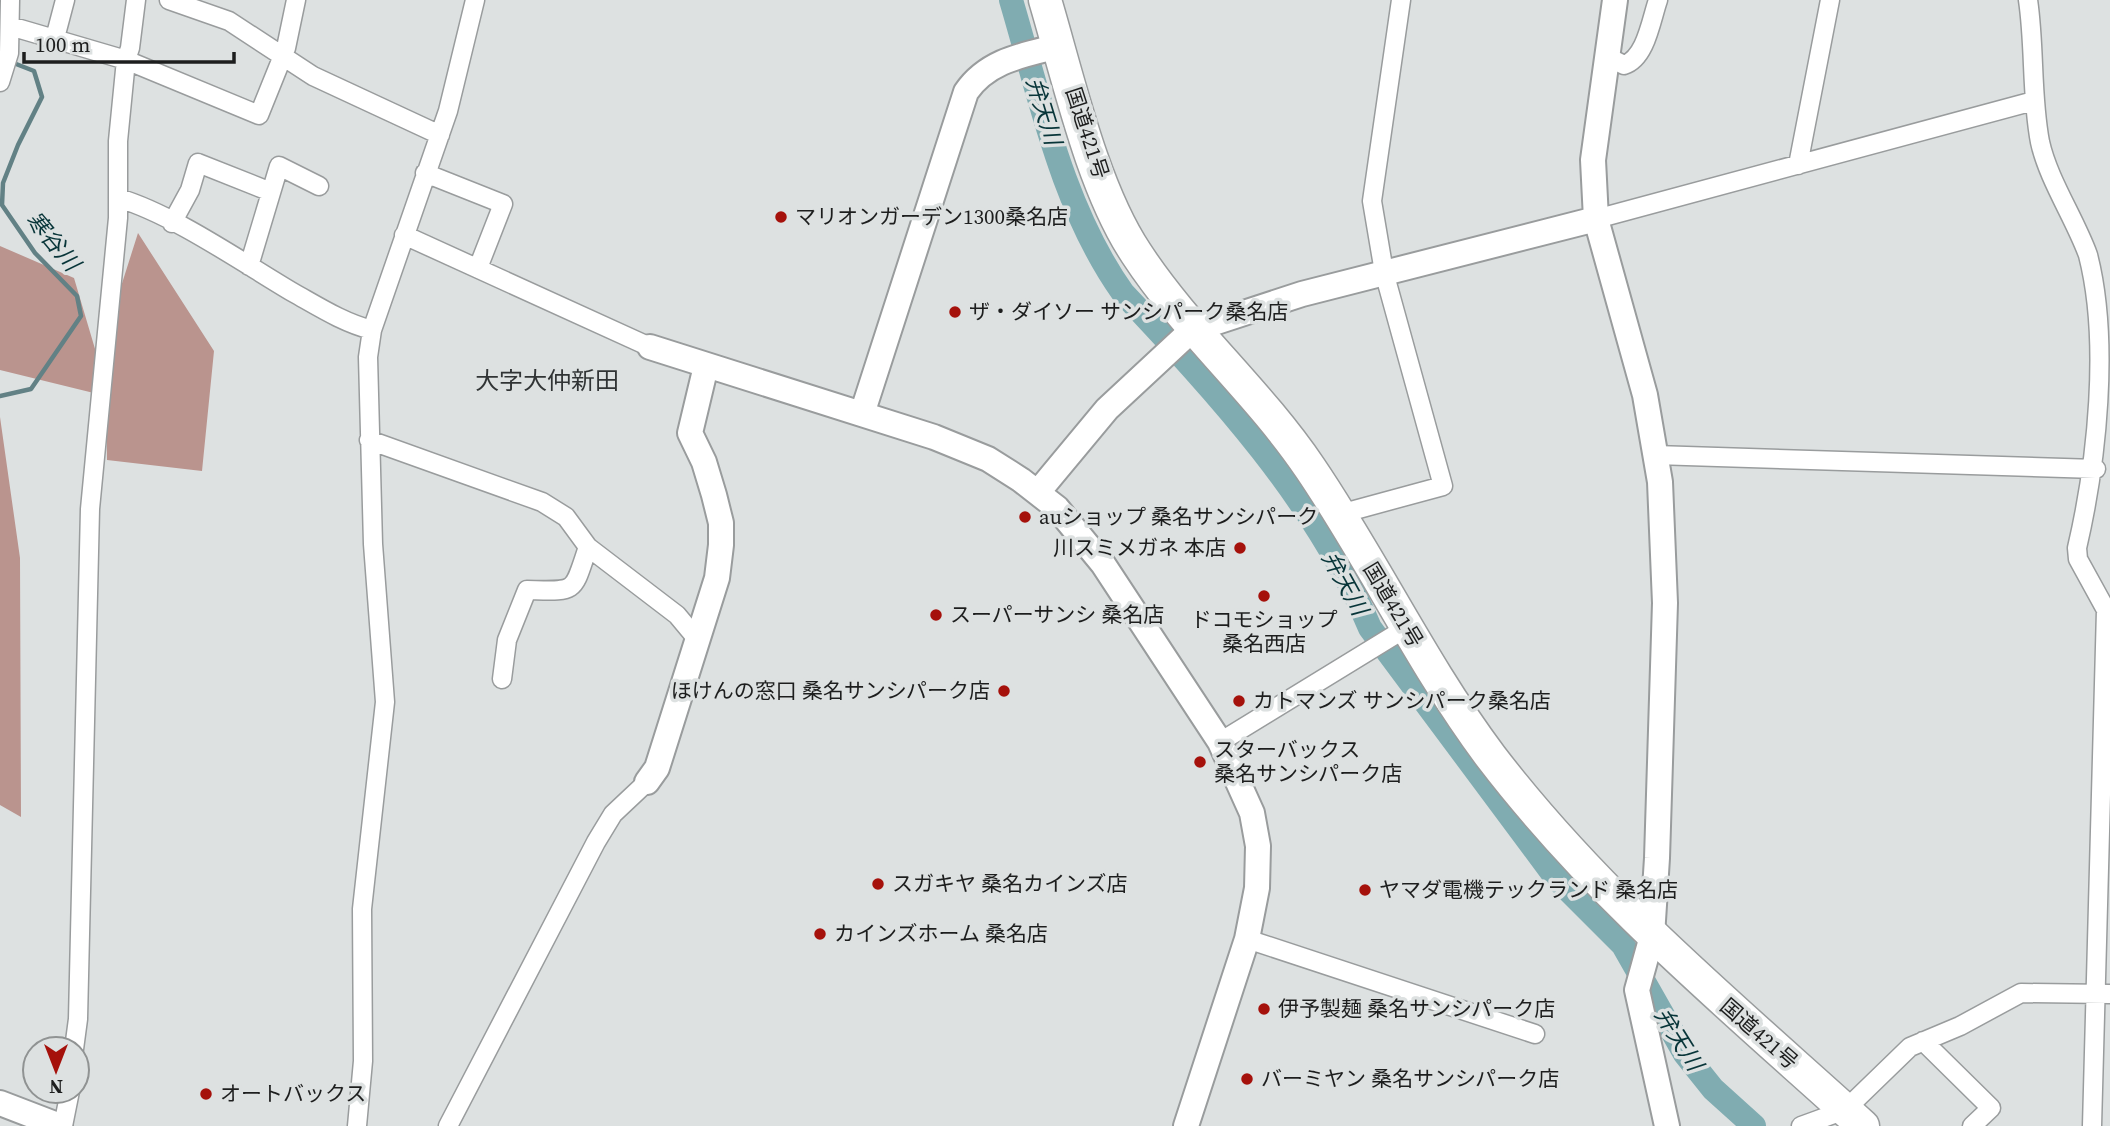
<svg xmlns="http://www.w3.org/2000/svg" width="2110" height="1126" font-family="'Source Serif 4','Noto Sans JP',serif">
<rect width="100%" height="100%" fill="#dde1e1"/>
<!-- forest -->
<path fill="#ba948e" d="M138,233L214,351L202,471L107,460L106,396L0,370V246L74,278L98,359Z
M0,417L20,558L21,817L0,805Z"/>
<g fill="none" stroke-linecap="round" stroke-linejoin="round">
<!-- stream -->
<path stroke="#628185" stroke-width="4.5" d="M0,396L31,389L81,316L77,296L35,253L2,205L3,183L18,145L42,97L34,71L11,62"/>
<!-- river -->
<path stroke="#80acb1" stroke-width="24" d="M1011,0C1040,98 1063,209 1123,293C1218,394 1316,500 1370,628L1556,878L1623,945L1685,1054L1713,1089L1754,1126"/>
<defs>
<path id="street" d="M169,0L229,21L313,76L440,135
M2028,0C2035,47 2031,95 2040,142C2048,179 2075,219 2088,255C2110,341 2097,462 2077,548L2078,559L2106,610L2092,1126
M10,26L126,60L259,115L286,48L296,0
M55,38L65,0
M1606,56L1624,65C1646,58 1651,20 1658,0
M0,82L9,53L10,0
M1798,165L1830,0
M425,173L503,204L478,268
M118,198C173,214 243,263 294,293C319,307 344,323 372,330
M1596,219L2034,101
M172,223L190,190L198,163L271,192
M404,235L650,347
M249,266L279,166L319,186
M369,440L542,502L566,517L588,547L677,615L697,639
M1655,455L2096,469
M1340,514L1443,486L1384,272L1372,201L1401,0
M502,679L507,640L527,590C578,591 572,594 588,547
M1220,742L1406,628
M1247,939L1535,1034
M1923,1041L1991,1108L1972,1126
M74,1049L78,1019L90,509L118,218V141L126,60L130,48L136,0
M63,1126L70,1091
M357,1126L363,1061L362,909L385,702L373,544L368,357L372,330L448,111L475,0
M448,1126L596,842L613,814L647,782
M1801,1126L1845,1110L1910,1047L1960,1026L2021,993L2110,994"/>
<path id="secondary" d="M1615,0L1593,160L1596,219L1645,395L1660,482L1665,603L1657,858L1652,936L1637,990L1667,1126
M650,347L934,437L988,459L1021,480L1057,508L1103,564L1220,742L1252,813L1258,846L1257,888L1247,939L1186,1126
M862,414L966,92C988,60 1024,55 1059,46
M1038,492L1107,409L1192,330L1302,294L1596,219
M647,782L657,768L717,578L721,545V523L714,495L704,462L690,433L706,366
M0,1103L60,1126"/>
<path id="highway" d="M1045,0C1068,77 1092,187 1136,253C1187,331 1258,391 1310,468C1374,562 1422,665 1491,757C1598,897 1733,1008 1863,1126"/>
</defs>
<!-- street casing -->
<use href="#street" stroke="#999c9d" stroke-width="21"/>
<!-- secondary casing -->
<use href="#secondary" stroke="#999c9d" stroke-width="28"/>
<!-- highway casing -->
<use href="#highway" stroke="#999c9d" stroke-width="35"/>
<!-- street -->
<use href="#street" stroke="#fff" stroke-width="18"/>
<!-- secondary -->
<use href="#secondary" stroke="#fff" stroke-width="24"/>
<!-- highway -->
<use href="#highway" stroke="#fff" stroke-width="32"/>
</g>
<!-- markers -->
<g fill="#a5110b" stroke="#dde1e1" stroke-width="2.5">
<circle cx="781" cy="217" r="7"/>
<circle cx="955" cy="312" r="7"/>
<circle cx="1025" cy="517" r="7"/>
<circle cx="1240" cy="548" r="7"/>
<circle cx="1264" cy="596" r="7"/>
<circle cx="936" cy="615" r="7"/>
<circle cx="1004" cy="691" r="7"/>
<circle cx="1239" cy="701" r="7"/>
<circle cx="1200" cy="762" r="7"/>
<circle cx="878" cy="884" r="7"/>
<circle cx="1365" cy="890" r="7"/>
<circle cx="820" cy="934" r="7"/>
<circle cx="1264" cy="1009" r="7"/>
<circle cx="1247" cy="1079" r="7"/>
<circle cx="206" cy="1094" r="7"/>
</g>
<g text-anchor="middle" stroke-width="7" stroke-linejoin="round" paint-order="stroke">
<!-- street labels -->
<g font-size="21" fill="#1d1e1e" stroke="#dde1e1">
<text transform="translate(1087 133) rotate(72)" y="7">国道421号</text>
<text transform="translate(1393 605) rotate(59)" y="7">国道421号</text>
<text transform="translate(1759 1034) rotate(41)" y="7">国道421号</text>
</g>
<!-- poi labels -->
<g font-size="21" fill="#1d1e1e" stroke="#dde1e1" text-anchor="start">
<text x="795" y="224">マリオンガーデン1300桑名店</text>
<text x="969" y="319">ザ・ダイソー サンシパーク桑名店</text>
<text x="1039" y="524">auショップ 桑名サンシパーク</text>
<text x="1226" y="555" text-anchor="end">川スミメガネ 本店</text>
<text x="950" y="622">スーパーサンシ 桑名店</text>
<text x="1264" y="627" text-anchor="middle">ドコモショップ<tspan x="1264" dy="24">桑名西店</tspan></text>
<text x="990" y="698" text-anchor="end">ほけんの窓口 桑名サンシパーク店</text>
<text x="1253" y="708">カトマンズ サンシパーク桑名店</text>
<text x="1214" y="757">スターバックス<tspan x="1214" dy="24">桑名サンシパーク店</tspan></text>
<text x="892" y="891">スガキヤ 桑名カインズ店</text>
<text x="1379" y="897">ヤマダ電機テックランド 桑名店</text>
<text x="834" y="941">カインズホーム 桑名店</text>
<text x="1278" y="1016">伊予製麺 桑名サンシパーク店</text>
<text x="1261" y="1086">バーミヤン 桑名サンシパーク店</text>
<text x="220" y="1101">オートバックス</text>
</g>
<!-- water labels -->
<g font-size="23" font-style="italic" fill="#083539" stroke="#dde1e1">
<text transform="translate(1044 111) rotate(73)" y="8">弁天川</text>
<text transform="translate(53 241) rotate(50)" y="8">寒谷川</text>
<text transform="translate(1345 583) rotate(61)" y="8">弁天川</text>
<text transform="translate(1679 1039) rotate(58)" y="8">弁天川</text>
</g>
<!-- quarter labels -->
<g font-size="24" fill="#313435" stroke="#dde1e1">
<text x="547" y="389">大字大仲新田</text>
</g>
</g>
<!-- north arrow -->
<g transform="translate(56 1070) rotate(180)"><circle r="33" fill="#dde1e1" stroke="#909393" stroke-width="2"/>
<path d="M0-5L12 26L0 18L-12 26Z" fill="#a5110b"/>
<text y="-10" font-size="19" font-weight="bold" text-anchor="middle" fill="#1d1e1e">N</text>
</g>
<!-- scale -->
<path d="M24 52v10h210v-10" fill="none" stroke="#1d1e1e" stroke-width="3.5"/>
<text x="35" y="52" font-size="21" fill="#1d1e1e" stroke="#dde1e1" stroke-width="5" paint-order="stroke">100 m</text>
</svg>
